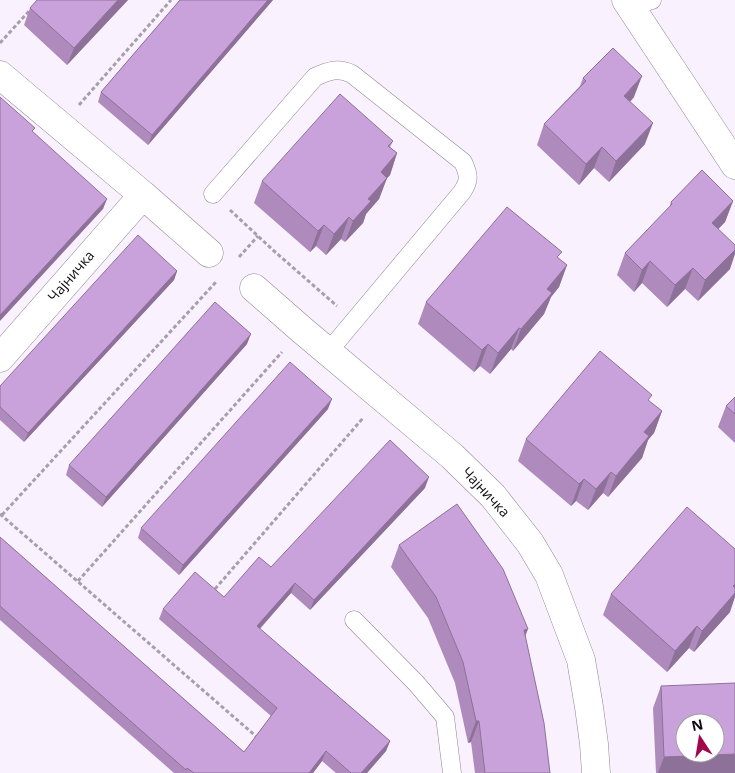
<svg xmlns="http://www.w3.org/2000/svg" width="735" height="773" font-family="'Open Sans',sans-serif">
<rect width="100%" height="100%" fill="#faf1fe"/>
<g fill="none" stroke-linecap="round" stroke-linejoin="round">
<defs>
<path id="service" d="M630,6L652,0
M213,194L315,77C328,71 338,67 352,74L463,162C469,175 470,180 462,192L328,352
M354,620L416,683L445,717L452,773"/>
<path id="minor" d="M0,75L143,195L209,253
M254,288L302,330L452,456L493,496L530,543L549,575L581,660L589,707L594,744L596,773
M0,358L143,195"/>
<path id="tertiary" d="M626,0L735,165"/>
</defs>
<!-- service casing -->
<use href="#service" stroke="#918796" stroke-width="19"/>
<!-- minor casing -->
<use href="#minor" stroke="#918796" stroke-width="29"/>
<!-- tertiary casing -->
<use href="#tertiary" stroke="#918796" stroke-width="29"/>
<!-- path -->
<path stroke="#a79faa" stroke-width="3" stroke-dasharray="4 2.5" stroke-linecap="butt" d="M0,43L30,10
M79,105L171,0
M230,210L274,251L337,306
M239,257L258,236
M0,514L258,738
M2,515L216,282
M78,581L282,352
M215,589L363,418"/>
<!-- service -->
<use href="#service" stroke="#fff" stroke-width="18"/>
<!-- minor -->
<use href="#minor" stroke="#fff" stroke-width="28"/>
<!-- tertiary -->
<use href="#tertiary" stroke="#fff" stroke-width="28"/>
</g>
<!-- wall -->
<path fill="#ae8bbc" d="M128,0L67,65L24,25L30,8Z
M180,0H273L148,145L98,102L101,92Z
M583,78L634,97L630,102L645,144L609,182L594,168L579,185L537,145L544,124L580,86Z
M393,141L390,147L397,153L390,175L387,178L379,199L366,214L363,223L345,242L341,239L326,255L316,246L310,252L254,203L262,181Z
M733,201L725,222L718,229L730,269L698,301L685,289L667,307L642,283L634,292L617,275L625,253L669,208L671,202Z
M559,259L567,265L559,287L551,297L544,314L513,351L511,349L490,374L480,366L474,372L418,324L426,302Z
M177,271L174,280L24,442L0,420V386Z
M247,344L102,507L66,475L69,465Z
M735,397V443L718,427L726,406Z
M650,402L662,411L654,433L648,440L642,458L608,497L603,493L588,510L576,501L571,506L518,461L526,439Z
M328,409L179,575L138,538L141,528Z
M425,488L310,610L291,593L260,629L390,741L386,751L367,773H336L322,761L313,773H174L0,620V537L244,752L271,716L159,619L163,609L224,597L271,567Z
M399,545L525,636L550,773H475L471,742L468,743L455,683L428,618L391,567Z
M611,594L730,612L694,652L689,648L667,672L603,615Z
M661,686L735,773H656L653,708Z"/>
<!-- shaded-wall -->
<path fill="#8d7199" d="M118,0H128L67,65L74,48Z
M268,0H273L148,145L152,135Z
M642,76L634,97L616,117L624,96Z
M653,123L645,144L609,182L616,161Z
M602,147L594,168L579,185L586,164Z
M397,153L390,175L373,193L381,172Z
M387,178L379,199L366,214L363,223L345,242L353,221L368,199Z
M107,199L103,209L0,321V315Z
M733,201L725,222L704,244L712,223Z
M349,217L341,239L326,255L334,234Z
M324,225L316,246L310,252L318,231Z
M735,250V254L730,269L698,301L705,280Z
M650,261L642,283L634,292L642,270Z
M567,265L559,287L551,297L544,314L513,351L521,329L547,289Z
M693,268L685,289L667,307L675,285Z
M177,271L174,280L24,442L28,433Z
M519,328L511,349L490,374L498,353Z
M251,334L247,344L102,507L106,497Z
M488,344L480,366L474,372L482,350Z
M332,399L328,409L179,575L183,565Z
M662,411L654,433L648,440L642,458L608,497L616,476L644,432Z
M611,472L603,493L588,510L596,489Z
M429,477L425,488L310,610L314,600Z
M584,479L576,501L571,506L579,484Z
M295,583L291,593L253,636L257,626Z
M735,584V597L730,612L694,652L702,631Z
M697,626L689,648L667,672L675,651Z
M528,629L520,650L524,630Z
M476,721H479L471,742L468,743Z
M390,741L386,751L367,773H361Z
M326,751L322,761L313,773H309Z
M735,754V773H658L664,757Z"/>
<!-- building -->
<path fill="#caa2db" stroke="#8d7199" fill-rule="evenodd" d="M37,0H118L74,48L30,8Z
M180,0H268L152,135L101,92Z
M613,48L642,76L624,96L653,123L616,161L602,147L586,164L544,124L586,81L583,78Z
M340,94L393,141L388,146L397,153L381,172L387,178L368,199L371,201L353,221L349,217L334,234L324,225L318,231L262,181Z
M0,97L35,128L32,131L107,199L0,315Z
M702,170L733,201L712,223L735,245V250L705,280L693,268L675,285L650,261L642,270L625,253L672,204L671,202Z
M507,207L562,252L557,257L567,265L547,289L552,293L521,329L519,328L498,353L488,344L482,350L426,302Z
M138,235L177,271L28,433L0,407V386Z
M215,302L251,334L106,497L69,465Z
M600,351L652,395L648,400L662,411L644,432L649,436L616,476L611,472L596,489L584,479L579,484L526,439Z
M290,362L332,399L183,565L141,528Z
M735,397V414L726,406Z
M390,440L429,477L314,600L295,583L257,626L390,741L361,773H351L326,751L309,773H194L187,768L186,770L0,606V537L244,752L277,708L163,609L195,572L224,597L259,557L271,567Z
M457,504L503,569L528,629L524,630L544,723L550,773H485L479,721H476L463,662L436,597L399,545Z
M687,507L735,549V584L733,586L735,588V593L702,631L697,626L675,651L611,594Z
M735,683V754L664,757L661,686ZM685,723H715V753H685Z"/>
<g text-anchor="middle" stroke-width="5" stroke-linejoin="round" paint-order="stroke">
<!-- street labels -->
<g font-size="14" fill="#0e0a0f" stroke="#fff">
<text transform="translate(71 276) rotate(-49)" y="5">Чајничка</text>
<text transform="translate(486 492) rotate(47)" y="5">Чајничка</text>
</g>
</g>
<!-- north arrow -->
<g transform="translate(700 738) rotate(348)"><circle r="24" fill="#ffffff" stroke="#9f9d9f"/>
<path d="M0-4L9 19L0 12L-9 19Z" fill="#a1084b"/>
<text y="-8" font-size="14" font-weight="bold" text-anchor="middle" fill="#0e0a0f">N</text>
</g>
</svg>
